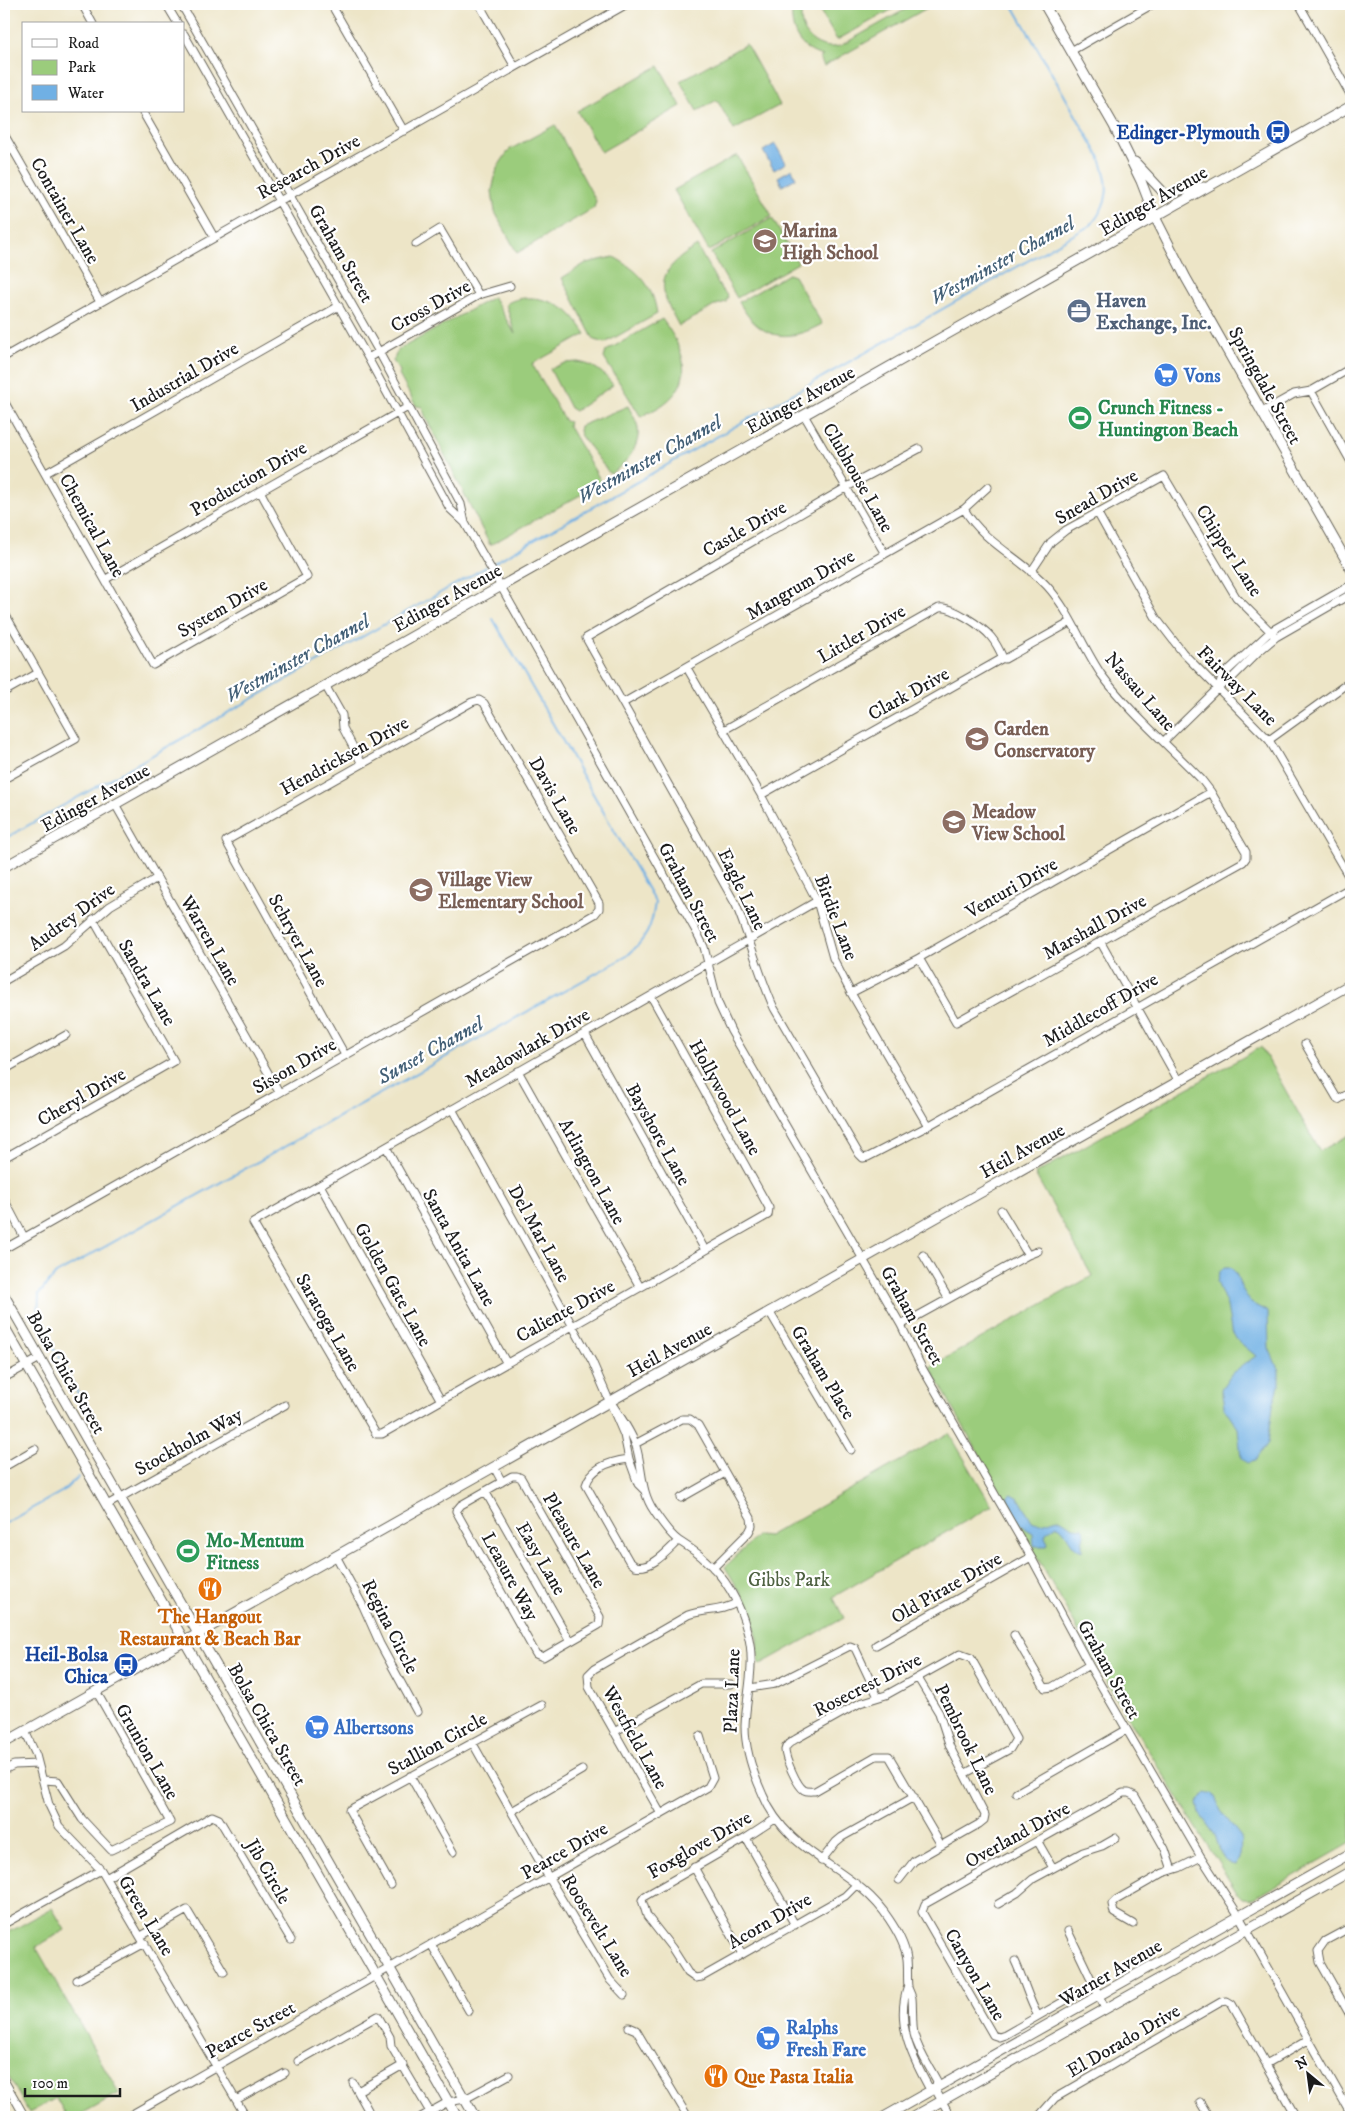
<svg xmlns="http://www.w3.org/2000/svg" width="1355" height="2121" font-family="'IM FELL DW Pica',serif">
<rect width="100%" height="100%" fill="#fff"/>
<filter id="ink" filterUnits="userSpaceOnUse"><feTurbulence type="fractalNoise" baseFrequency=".02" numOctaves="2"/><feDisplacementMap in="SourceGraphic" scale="10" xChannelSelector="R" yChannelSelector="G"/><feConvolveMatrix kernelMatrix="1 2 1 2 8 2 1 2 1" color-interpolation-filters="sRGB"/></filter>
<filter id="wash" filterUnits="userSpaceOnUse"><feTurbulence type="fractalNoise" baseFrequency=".0096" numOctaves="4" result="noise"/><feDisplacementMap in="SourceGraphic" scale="20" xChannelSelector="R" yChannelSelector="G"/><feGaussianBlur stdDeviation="1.12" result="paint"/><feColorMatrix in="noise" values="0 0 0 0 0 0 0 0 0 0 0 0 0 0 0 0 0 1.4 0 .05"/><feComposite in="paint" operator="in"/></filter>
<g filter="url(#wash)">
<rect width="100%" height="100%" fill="#ede5c7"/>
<!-- green -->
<path fill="#9bcc7c" stroke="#5c744c" d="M793,4H804C793,29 815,52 840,46L915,4H934L824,66L820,58L823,56C798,50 788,28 793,4Z
M816,4H902L837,40Z
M746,44L780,105L734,130L717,100L697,111L680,81Z
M659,66L681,106L601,152L577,111Z
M555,125L596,201L594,208L517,253L495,212L492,191L497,168L509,150Z
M737,155L772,216L709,251L674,190Z
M772,218L798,263L737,298L711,253Z
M697,246L721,289L728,296L726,302L716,305L679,326C656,285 656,272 697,246Z
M614,257C639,271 653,285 657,314L605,343L594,340L562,278L586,263Z
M788,274L794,276L822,324C786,344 759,339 739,302Z
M493,297L515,334L506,304C523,293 549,298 566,310C574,316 580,325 586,334L532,364L565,421L569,422L568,425L602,483L490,545L426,418L422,407L416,406L399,375L400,371L393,361L398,350Z
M662,319C682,346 697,378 665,403C658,409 648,412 641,417L604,358L606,351Z
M578,362C595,365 603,372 613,385L575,411L570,408L550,369L565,363Z
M628,406C631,412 635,418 637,424C643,445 626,464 610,474L581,436L579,431L580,426Z
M1261,1047L1320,1151L1351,1134V1843L1253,1899L1242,1898L1237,1893L1119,1703L930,1367L1092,1276L1035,1174Z
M949,1433L992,1506L833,1597L844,1618L759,1665L758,1639L748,1605L725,1567L758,1535L768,1536Z
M52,1908L65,1930L36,1947L119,2093L76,2117H67L56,2098L29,2113L4,2068V1935Z"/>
<!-- water -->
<path fill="#70b0e4" stroke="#466680" d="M775,144L786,163L774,170L763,151Z
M792,169L796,178L782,186L778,177Z
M1224,1267H1230L1236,1273L1241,1287L1251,1303L1268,1312L1269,1348L1279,1371V1386L1273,1406L1268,1443L1255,1461L1247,1463L1241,1458L1238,1428L1224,1407L1221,1389L1232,1373L1256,1356L1237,1340L1231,1330L1227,1306L1217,1282L1219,1273Z
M1012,1494L1019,1498L1032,1521C1041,1526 1048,1520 1058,1518L1073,1527L1083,1528L1085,1531L1082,1543V1551C1069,1547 1069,1532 1057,1525L1046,1533L1045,1537L1048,1543L1047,1546H1034L1033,1533C1017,1525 1015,1513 1007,1497Z
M1206,1793L1214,1795L1223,1814L1241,1837L1240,1859L1235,1865L1231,1864L1222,1857L1215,1835L1199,1813L1197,1802Z"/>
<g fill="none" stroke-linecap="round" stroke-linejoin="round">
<!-- stream -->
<path stroke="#70b0e4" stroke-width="2" d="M490,565L1091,225C1111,201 1110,184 1099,156L1012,4
M4,839L486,567
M92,1427L91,1419L59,1356L46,1339L38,1317L39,1294L56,1274L627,956C646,939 652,928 655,902L493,619
M4,1524L63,1491L78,1477"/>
</g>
</g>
<g filter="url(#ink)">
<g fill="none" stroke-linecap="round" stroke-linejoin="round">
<defs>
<path id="minor" d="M82,4L93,24
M166,4L178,24
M181,4L379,352L461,504L465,523
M331,4L404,131
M479,4L515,67
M1299,4L1351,96
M184,34L368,358L450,509L465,523L697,933L704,947L718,1003L731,1031L901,1325L921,1366L1031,1557L1089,1665L1201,1857L1239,1916L1351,2114
M1071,51L1153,4
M142,111L214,237
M4,134L100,302
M416,244L440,229L479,295
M4,357L627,4
M368,358L479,295L510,286
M1311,391L1351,462
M4,401L153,665L307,577L260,491
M1262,412L1294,394L1311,391L1351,368
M804,415L885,554
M919,449L847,487L586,638L736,905C750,939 759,975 774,1008L859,1154L863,1158L868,1157L928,1126L1348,889L1350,884V879L1269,740L1183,653L1156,618L1097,512
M46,473L339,306
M1031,572L1051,542L1066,530L1164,476L1236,597L1276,637
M106,579L408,407
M4,612L76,739L4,779
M687,668L761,795L817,901L833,958L851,993L928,1126
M325,685L342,715L343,728L362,764
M1219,687L1222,676L1271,631L1351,585
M4,692L38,673
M623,703L964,509L988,487
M724,730L939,608C951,605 983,627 991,637C996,643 1000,651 1003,658
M1269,740L1348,683
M1164,741L1219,687L1230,680L1258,652L1276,637L1351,594
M761,795L1003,658L1005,659L1071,622
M115,804L279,1092
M1100,941L1178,1080
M919,958L956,1022L1243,862L1246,858V852L1211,792L1201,779C1168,745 1129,712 1101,674C1082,646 1070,611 1047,586C1020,557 985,544 964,509
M4,981L64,946L110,906L157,878
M851,993L919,958L1211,792
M651,996L769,1208L768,1215L382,1434H376L253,1223L817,901
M585,1034L705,1250
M1305,1044L1338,1100L1351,1092
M4,1070L66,1035
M518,1071L640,1287
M452,1109L592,1361L624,1435L629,1459L638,1484L644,1490
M386,1147L506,1362
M4,1158L174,1061L93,919
M320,1185L440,1399
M4,1199L24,1237
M1001,1210L1028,1255
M4,1249L595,914L599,909V903L484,703L479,700L472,702L226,841L345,1055
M923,1255L948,1298
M769,1311L851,1450
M901,1325L1028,1255L1038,1251
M4,1378L40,1358
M610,1401C619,1415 631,1430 636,1446C643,1468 640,1491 654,1511C660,1520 670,1535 679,1541C688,1547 697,1552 705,1560C726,1578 740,1604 747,1631C757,1663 746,1694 745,1726C745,1750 753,1773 763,1795C789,1858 855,1866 889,1919C897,1931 905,1944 907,1959C908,1968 907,1978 908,1987C909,1991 911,1994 912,1998C913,2010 912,2022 914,2034C918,2051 929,2066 937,2081L935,2089
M635,1444L682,1419H690L698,1425L751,1518L752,1526L749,1532L713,1568
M629,1459C613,1461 591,1467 586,1485L629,1561L635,1566C652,1570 667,1551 678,1541
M4,1467L35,1449
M494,1467L502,1482
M512,1476H517L521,1478L600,1617L599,1625L543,1657L536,1654L456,1511L461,1505Z
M485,1491L570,1641
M681,1498L725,1473
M107,1505L285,1405
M336,1556L363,1606L380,1644L417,1712
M1014,1635L1045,1688L1052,1687L1089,1665
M876,1645L1031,1557
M750,1688L775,1684L850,1646L855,1648L878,1697
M25,1731L36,1755L49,1805L59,1826L101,1870L246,2117
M614,1732L701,1684H731
M472,1742L549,1878L610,1980L624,1995
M4,1770L14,1765L38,1764
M410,1776L453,1852
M44,1780L58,1781L82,1819L111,1850L170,1822L96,1691
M1016,1793L1126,1730
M512,1811L582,1770
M661,1814L589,1687L588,1675L594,1669L688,1615C704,1609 721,1612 736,1603
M775,1819L746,1838L645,1896L642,1900L647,1916L672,1948L688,1973L695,1978L702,1977L845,1896L857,1884
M746,1838L795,1925
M1038,1842L1053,1868
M941,1845L889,1756H876L815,1791C811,1791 807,1792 804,1790C797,1786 785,1758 785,1750C786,1744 791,1742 796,1739L860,1703L886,1695L960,1654L971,1658L1016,1739L1010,1749L964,1774
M821,1861L836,1842L842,1837L914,1797
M694,1867L742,1954
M106,1878L212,1816L219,1819L291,1940
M899,1880L914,1861L979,1824L984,1820L985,1815L950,1747L939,1713L918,1678
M391,1885L349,1810L542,1705
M998,1904L1017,1893L1033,1879L1083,1852L1102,1846L1116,1838
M4,1924L101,1870
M1133,1924L1114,1913L1112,1904L1116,1900L1163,1873L1179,1868L1201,1857
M1351,1927L1325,1941L1318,1951L1320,1962L1351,2017
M1068,1931L1105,2008
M141,1936L187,1910L224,1972
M431,1944L469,2011
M1015,1961C1024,1980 1028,1998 1038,2016
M77,1980L145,1943
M1094,1984L1005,2035L999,2037L993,2035L922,1912L925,1904L1123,1793H1129L1135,1796L1165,1849L1172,1870
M908,1986C895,2022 911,2055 928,2086L935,2089L951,2117
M629,2027L636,2030L688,2117
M298,2061L378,2016L390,2037L391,2046L430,2112
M1266,2064L1308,2040
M4,2080L25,2117
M353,2083L368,2110
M358,2091L403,2065
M236,2100L285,2073
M1200,2102L1209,2117
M127,2117L708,1787L713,1778L700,1736
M421,2117L448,2102L465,2099L509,2075
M1041,2117L1040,2115L1055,2098L1221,2002L1227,2001L1232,2004L1296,2117"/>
<path id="major" d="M1044,4L1114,126L1141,181L1155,217L1186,278L1351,569
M1135,162L1164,193L1169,195L1180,190L1204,187
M4,867L1351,106
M4,1295L475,2117
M4,1326L457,2117
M4,1743L1351,984
M884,2117L1351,1853
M913,2117L1351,1871"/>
</defs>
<!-- minor casing -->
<use href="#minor" stroke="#656258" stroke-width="9"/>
<!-- major casing -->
<use href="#major" stroke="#656258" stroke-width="11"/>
<!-- minor -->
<use href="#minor" stroke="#fff" stroke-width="7"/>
<!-- major -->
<use href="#major" stroke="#fff" stroke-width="9"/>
</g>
</g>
<!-- icons -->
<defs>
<symbol id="bus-disc" viewBox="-11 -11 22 22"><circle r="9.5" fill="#1a4fb4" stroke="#fff"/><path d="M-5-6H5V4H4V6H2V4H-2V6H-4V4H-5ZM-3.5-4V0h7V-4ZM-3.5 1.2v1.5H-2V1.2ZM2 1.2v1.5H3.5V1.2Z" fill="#fff"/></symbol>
<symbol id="school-disc" viewBox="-11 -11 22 22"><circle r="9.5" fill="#8d6e63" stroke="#fff"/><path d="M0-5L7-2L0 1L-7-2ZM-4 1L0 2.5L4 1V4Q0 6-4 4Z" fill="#fff"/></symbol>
<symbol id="office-disc" viewBox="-11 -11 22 22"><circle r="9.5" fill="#5c6f8a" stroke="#fff"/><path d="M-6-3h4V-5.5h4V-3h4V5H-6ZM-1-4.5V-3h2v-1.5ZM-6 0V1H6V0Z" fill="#fff"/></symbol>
<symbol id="supermarket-disc" viewBox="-11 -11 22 22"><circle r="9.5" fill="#3f7fe0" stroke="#fff"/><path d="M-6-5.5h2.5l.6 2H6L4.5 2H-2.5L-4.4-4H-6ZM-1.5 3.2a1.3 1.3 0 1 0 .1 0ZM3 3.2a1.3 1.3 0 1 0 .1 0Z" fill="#fff"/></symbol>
<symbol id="stadium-disc" viewBox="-11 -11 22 22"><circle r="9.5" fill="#2e9e5b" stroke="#fff"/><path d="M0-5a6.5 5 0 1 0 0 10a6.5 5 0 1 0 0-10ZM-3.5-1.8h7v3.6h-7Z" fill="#fff"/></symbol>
<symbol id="restaurant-disc" viewBox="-11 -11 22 22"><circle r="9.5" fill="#e8710a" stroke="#fff"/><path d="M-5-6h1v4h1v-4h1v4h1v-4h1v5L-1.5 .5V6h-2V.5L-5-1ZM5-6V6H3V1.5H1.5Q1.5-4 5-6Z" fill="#fff"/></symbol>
</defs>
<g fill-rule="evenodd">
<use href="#bus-disc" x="1264" y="118" width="28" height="28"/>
<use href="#school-disc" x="751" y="227" width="28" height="28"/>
<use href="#office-disc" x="1065" y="297" width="28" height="28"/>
<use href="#supermarket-disc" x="1152" y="361" width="28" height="28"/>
<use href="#stadium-disc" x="1066" y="404" width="28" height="28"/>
<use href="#school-disc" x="963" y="725" width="28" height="28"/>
<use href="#school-disc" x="940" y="808" width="28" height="28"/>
<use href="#school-disc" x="407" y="876" width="28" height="28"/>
<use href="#stadium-disc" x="174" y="1537" width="28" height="28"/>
<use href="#restaurant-disc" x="196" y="1575" width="28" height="28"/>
<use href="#bus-disc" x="112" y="1651" width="28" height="28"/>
<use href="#supermarket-disc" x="303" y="1713" width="28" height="28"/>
<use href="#supermarket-disc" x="754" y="2024" width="28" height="28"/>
<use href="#restaurant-disc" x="702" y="2062" width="28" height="28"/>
</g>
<g text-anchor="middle" stroke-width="4.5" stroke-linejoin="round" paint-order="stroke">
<!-- transit labels -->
<g font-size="19" font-weight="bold" fill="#164399" stroke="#fff" text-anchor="end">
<text x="1260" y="139">Edinger-Plymouth</text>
<text x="108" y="1661">Heil-Bolsa<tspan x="108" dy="22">Chica</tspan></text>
</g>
<!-- street labels -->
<g font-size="19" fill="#1c1c1c" stroke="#fff">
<text transform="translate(308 166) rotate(-29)" y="7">Research Drive</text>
<text transform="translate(1153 200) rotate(-30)" y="7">Edinger Avenue</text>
<text transform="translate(66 210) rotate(60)" y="7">Container Lane</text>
<text transform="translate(342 253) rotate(60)" y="7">Graham Street</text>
<text transform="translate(430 305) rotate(-29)" y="7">Cross Drive</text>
<text transform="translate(184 376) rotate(-30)" y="7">Industrial Drive</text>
<text transform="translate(1266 385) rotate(61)" y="7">Springdale Street</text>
<text transform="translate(800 399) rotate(-29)" y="7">Edinger Avenue</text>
<text transform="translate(859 477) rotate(60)" y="7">Clubhouse Lane</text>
<text transform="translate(248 478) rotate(-30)" y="7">Production Drive</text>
<text transform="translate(1096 496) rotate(-30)" y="7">Snead Drive</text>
<text transform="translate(93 525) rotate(61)" y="7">Chemical Lane</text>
<text transform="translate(744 528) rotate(-30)" y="7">Castle Drive</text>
<text transform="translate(1230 550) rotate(57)" y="7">Chipper Lane</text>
<text transform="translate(800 584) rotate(-30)" y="7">Mangrum Drive</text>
<text transform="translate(447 597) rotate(-29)" y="7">Edinger Avenue</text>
<text transform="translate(222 607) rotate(-30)" y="7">System Drive</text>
<text transform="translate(861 633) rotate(-30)" y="7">Littler Drive</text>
<text transform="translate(1238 685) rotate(45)" y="7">Fairway Lane</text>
<text transform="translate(1141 691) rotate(49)" y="7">Nassau Lane</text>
<text transform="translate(908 693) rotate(-29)" y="7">Clark Drive</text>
<text transform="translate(344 755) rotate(-29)" y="7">Hendricksen Drive</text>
<text transform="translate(556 795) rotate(60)" y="7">Davis Lane</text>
<text transform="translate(95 797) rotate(-29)" y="7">Edinger Avenue</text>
<text transform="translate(1011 887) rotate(-30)" y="7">Venturi Drive</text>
<text transform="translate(743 889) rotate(64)" y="7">Eagle Lane</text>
<text transform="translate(690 892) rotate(62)" y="7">Graham Street</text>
<text transform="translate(71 916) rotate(-36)" y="7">Audrey Drive</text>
<text transform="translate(837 917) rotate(69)" y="7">Birdie Lane</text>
<text transform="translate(1094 926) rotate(-29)" y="7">Marshall Drive</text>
<text transform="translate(211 940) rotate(60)" y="7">Warren Lane</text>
<text transform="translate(299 940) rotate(61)" y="7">Schryer Lane</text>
<text transform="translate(148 982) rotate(60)" y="7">Sandra Lane</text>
<text transform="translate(1100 1009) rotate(-30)" y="7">Middlecoff Drive</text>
<text transform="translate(527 1047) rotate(-30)" y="7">Meadowlark Drive</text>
<text transform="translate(294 1065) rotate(-30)" y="7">Sisson Drive</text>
<text transform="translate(81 1096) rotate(-30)" y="7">Cheryl Drive</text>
<text transform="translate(726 1097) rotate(61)" y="7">Hollywood Lane</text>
<text transform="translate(659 1134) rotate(61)" y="7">Bayshore Lane</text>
<text transform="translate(1022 1150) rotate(-29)" y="7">Heil Avenue</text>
<text transform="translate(593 1171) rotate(61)" y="7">Arlington Lane</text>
<text transform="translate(540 1233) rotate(61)" y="7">Del Mar Lane</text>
<text transform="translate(460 1247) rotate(61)" y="7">Santa Anita Lane</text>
<text transform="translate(394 1284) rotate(61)" y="7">Golden Gate Lane</text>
<text transform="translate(565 1310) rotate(-29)" y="7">Caliente Drive</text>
<text transform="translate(913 1315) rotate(61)" y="7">Graham Street</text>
<text transform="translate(329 1322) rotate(60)" y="7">Saratoga Lane</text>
<text transform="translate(669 1349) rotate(-29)" y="7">Heil Avenue</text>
<text transform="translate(67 1372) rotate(60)" y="7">Bolsa Chica Street</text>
<text transform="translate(824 1372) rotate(59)" y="7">Graham Place</text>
<text transform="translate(188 1441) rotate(-29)" y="7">Stockholm Way</text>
<text transform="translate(575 1540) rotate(60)" y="7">Pleasure Lane</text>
<text transform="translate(542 1558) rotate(60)" y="7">Easy Lane</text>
<text transform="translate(511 1576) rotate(61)" y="7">Leasure Way</text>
<text transform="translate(946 1587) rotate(-30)" y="7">Old Pirate Drive</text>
<text transform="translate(391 1626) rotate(63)" y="7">Regina Circle</text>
<text transform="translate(1110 1669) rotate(61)" y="7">Graham Street</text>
<text transform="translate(867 1684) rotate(-27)" y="7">Rosecrest Drive</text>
<text transform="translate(731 1691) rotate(-88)" y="7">Plaza Lane</text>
<text transform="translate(268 1724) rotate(60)" y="7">Bolsa Chica Street</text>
<text transform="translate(636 1737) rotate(61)" y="7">Westfield Lane</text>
<text transform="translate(967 1739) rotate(64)" y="7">Pembrook Lane</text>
<text transform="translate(437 1743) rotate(-29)" y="7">Stallion Circle</text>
<text transform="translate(148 1751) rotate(60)" y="7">Grunion Lane</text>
<text transform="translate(1017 1834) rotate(-29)" y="7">Overland Drive</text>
<text transform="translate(699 1844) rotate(-30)" y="7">Foxglove Drive</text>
<text transform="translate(564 1850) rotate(-30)" y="7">Pearce Drive</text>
<text transform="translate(269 1871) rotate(60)" y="7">Jib Circle</text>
<text transform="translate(147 1915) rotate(59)" y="7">Green Lane</text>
<text transform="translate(769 1920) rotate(-30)" y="7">Acorn Drive</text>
<text transform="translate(598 1925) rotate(58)" y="7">Roosevelt Lane</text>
<text transform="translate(1110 1972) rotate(-30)" y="7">Warner Avenue</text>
<text transform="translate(976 1974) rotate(60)" y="7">Canyon Lane</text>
<text transform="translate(250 2029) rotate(-29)" y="7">Pearce Street</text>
<text transform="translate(1123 2040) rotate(-30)" y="7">El Dorado Drive</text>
</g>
<!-- education labels -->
<g font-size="19" font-weight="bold" fill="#785e54" stroke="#fff" text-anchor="start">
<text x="782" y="237">Marina<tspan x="782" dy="22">High School</tspan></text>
<text x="994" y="735">Carden<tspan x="994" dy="22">Conservatory</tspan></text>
<text x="972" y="818">Meadow<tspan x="972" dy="22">View School</tspan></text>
<text x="438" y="886">Village View<tspan x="438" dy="22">Elementary School</tspan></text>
</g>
<!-- service labels -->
<g font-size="19" font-weight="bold" fill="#4e5e75" stroke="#fff" text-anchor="start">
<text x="1096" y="307">Haven<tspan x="1096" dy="22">Exchange, Inc.</tspan></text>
</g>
<!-- shop labels -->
<g font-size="19" font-weight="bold" fill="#366cbe" stroke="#fff" text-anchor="start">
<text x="1184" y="382">Vons</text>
<text x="334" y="1734">Albertsons</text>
<text x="786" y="2034">Ralphs<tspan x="786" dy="22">Fresh Fare</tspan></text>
</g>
<!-- leisure labels -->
<g font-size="19" font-weight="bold" fill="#27864d" stroke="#fff" text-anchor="start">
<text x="1098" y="414">Crunch Fitness -<tspan x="1098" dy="22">Huntington Beach</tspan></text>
<text x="206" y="1547">Mo-Mentum<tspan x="206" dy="22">Fitness</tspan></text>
</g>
<!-- park labels -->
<g font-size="19" fill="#4f6242" stroke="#fff">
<text x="789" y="1586">Gibbs Park</text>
</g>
<!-- food labels -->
<g font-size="19" font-weight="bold" fill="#c56008" stroke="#fff">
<text x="210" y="1623">The Hangout<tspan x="210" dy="22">Restaurant &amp; Beach Bar</tspan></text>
<text x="734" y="2083" text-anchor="start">Que Pasta Italia</text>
</g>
<!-- water labels -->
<g font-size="20" font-style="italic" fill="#425f76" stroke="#fff">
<text transform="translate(1002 260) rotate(-29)" y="7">Westminster Channel</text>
<text transform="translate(649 459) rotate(-29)" y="7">Westminster Channel</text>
<text transform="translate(297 658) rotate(-29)" y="7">Westminster Channel</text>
<text transform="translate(430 1050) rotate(-29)" y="7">Sunset Channel</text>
</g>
</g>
<!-- margin -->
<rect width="1355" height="2121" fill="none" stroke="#fff" stroke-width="20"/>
<!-- legend -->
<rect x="22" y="22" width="162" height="90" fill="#ffffff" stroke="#a4a4a4"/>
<rect x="32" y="39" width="25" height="8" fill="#ffffff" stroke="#a4a4a4"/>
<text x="68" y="48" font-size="15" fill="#1c1c1c">Road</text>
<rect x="32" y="60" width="25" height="15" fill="#9bcc7c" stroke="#a4a4a4"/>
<text x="68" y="72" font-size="15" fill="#1c1c1c">Park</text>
<rect x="32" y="85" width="25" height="15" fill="#70b0e4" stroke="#a4a4a4"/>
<text x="68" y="98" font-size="15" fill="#1c1c1c">Water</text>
<!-- north arrow -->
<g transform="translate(1308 2074) rotate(331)" stroke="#ffffff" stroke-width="4" paint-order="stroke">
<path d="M0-4L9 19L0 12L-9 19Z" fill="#1c1c1c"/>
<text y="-8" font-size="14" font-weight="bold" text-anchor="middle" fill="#1c1c1c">N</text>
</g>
<!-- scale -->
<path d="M25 2088v8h95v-8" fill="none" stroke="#1c1c1c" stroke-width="2.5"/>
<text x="32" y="2088" font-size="15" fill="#1c1c1c" stroke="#ffffff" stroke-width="4" paint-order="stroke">100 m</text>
</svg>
